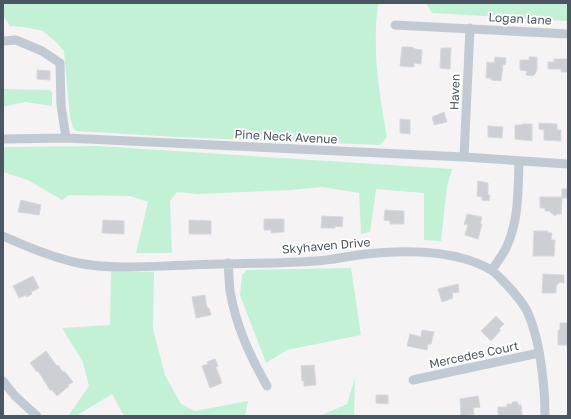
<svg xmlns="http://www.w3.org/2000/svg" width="571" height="419" font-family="'Golos Text',sans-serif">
<rect width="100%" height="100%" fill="#f5f3f3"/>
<!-- green -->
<path fill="#c3f1d5" d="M3,3H384L378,5C372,49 379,94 387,137L380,145L176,137L76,131L73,128L70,117L64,51L56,42L43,31L24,27L10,26L3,16Z
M426,3H568L567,21L432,13Z
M3,89L49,90L52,92V106L25,102L3,107Z
M98,146L452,169L447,186L441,241L424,240V193L376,189L370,232L361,234L359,193L322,187L290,190L198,194L177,192L170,201L172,253H136L148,202L130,196L69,195L62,200L28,180L3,172V147Z
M351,268L361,335L287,350L266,363L240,295L242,275L247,270Z
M111,271L154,272L153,329L165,375L181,404L195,411L248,401L245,416H124L112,394L76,416H68L89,386L83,362L62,328L110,325Z
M355,378L354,416H320L347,404Z"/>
<!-- building -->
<path fill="#cdcfd5" stroke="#d7d9de" d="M402,47H412L415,49L422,50L421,64L414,63V67L400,66Z
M441,48H451L450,69L440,68Z
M495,57L506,58L505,65L503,64L501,81L491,80V78H486L487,62L494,63Z
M529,57H537V70L535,74L533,76L526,75L527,71L520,70V60H529Z
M554,59H567V72H561V69H548V62H554Z
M37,70L50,71V80L37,79Z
M444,112L447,122L434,125L432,117Z
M400,119L410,120V134L400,133Z
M539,123L557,124V130H561V141L544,140V130L539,129Z
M522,124H532V141L515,139V125H522Z
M488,126L503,127L502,138L488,137Z
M478,181L488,183V195H490L489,201L482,200V197L477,196Z
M562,189H568V198H562L561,214H557L555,216L549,211H545V208H540V197H562Z
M21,200L41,205L39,215L18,212Z
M385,210L404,211V224H390V221L384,220Z
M467,214L482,217L480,224H482L478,239L465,235L468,224L464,225Z
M322,216L343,217L342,227L335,226V228H321Z
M264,219H284V232L271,233V230H264Z
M103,220L124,221V234L102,233Z
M189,220L211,221V234H189Z
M534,231H548V233H552L551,240H555L554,256H533Z
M543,274L564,275V283L560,282L556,286V293H542Z
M33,276L39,288L31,292L32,294L27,297L26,295L19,298L13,286Z
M458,284L459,292L452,293L453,298L442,302L438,289Z
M205,295L207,308H209L211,315L196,318L192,297Z
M496,316L504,324L499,329L501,330L491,341L481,331Z
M560,323H568V345H558V330H560Z
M422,330L434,332L431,344H428L427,350L407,346L410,334L421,337Z
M46,351L57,366L58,365L63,372L64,371L73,382L68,385L69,386L57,396L52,390H50L38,371L37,372L30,363Z
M215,359L218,366L216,367L222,383L210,388L202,366L208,364L207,362Z
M314,365L316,385L304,386V381H302L301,366Z
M376,395H388V404L376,403Z
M478,396L480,407L473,408L474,414L461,416L460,399Z
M512,402H518V405H521L522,416H498V407H507V404H512Z"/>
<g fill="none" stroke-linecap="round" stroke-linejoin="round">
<!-- street -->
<path stroke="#c1cad2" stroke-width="9" d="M395,25L568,34
M3,41L16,40L42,51L60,63L61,105L66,138
M3,139L66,138L464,157L568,164
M464,157L470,28
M3,236C27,247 52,257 78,263C113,270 154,266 190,265C232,263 274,264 316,261C330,260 344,257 358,255C400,250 454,248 491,270C496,273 501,279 505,283C513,291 520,299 526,309C540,337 545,385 545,416
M228,263C229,273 229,282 230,291C236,326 250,356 267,386
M492,270C497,262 503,255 507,246C519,219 518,190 519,161
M413,380L539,353
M3,381L15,396L37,416"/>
</g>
<g text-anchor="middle" stroke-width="4" stroke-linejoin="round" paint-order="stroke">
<!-- street labels -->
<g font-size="12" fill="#4a5661" stroke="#fff">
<text transform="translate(520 19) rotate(3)" y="4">Logan lane</text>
<text transform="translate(455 92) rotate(-88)" y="4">Haven</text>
<text transform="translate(286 137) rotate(3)" y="4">Pine Neck Avenue</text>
<text transform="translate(326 246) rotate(-5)" y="4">Skyhaven Drive</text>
<text transform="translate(474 355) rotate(-12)" y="4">Mercedes Court</text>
</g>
</g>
<!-- border -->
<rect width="571" height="419" fill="none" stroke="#4a5661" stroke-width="8"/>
</svg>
